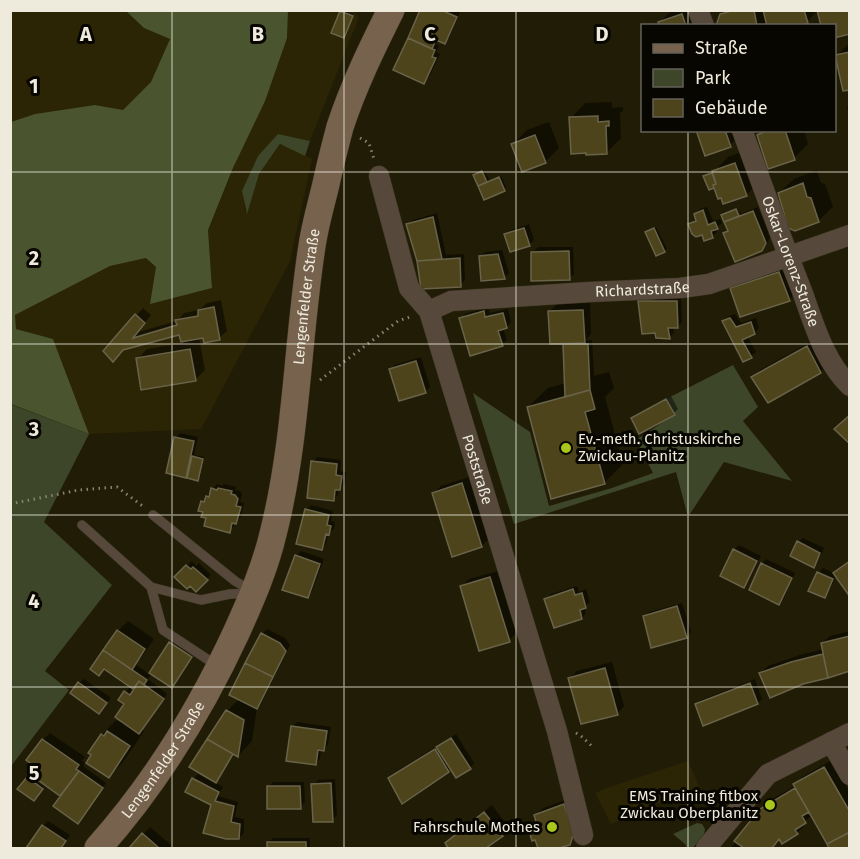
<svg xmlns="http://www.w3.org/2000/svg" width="860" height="859" font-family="'Fira Sans',sans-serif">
<rect width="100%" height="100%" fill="#211c05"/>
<!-- built -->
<path fill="#2c2505" d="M11,11H126L144,28L170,39L151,82L123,110L95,105L35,114L11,122Z
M288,11H353L359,17L310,141L278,134L243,191L245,212L259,174L281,144L312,159L290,261L201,429L89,434L53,339L16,329L15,315L110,266L146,258L156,267L150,304L212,288L208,230L287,38Z
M688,761L699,786L611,824L595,793L607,788Z"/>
<!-- green -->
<path fill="#3d4628" d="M278,134L310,141L305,156L280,144L259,174L247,214L242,191L258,156Z
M733,365L758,407L743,421L792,481L724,462L688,517L676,472L514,524L473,393L530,432L549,506L612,488L653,473L636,440L674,415L666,399Z
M10,404L89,434L44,522L112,585L45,671L69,690L12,765L10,764Z
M697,823L702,824L705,829L704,834L693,848H687L685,844L673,834Z"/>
<!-- forest -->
<path fill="#4a5530" d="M126,11H288L287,38L265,101L233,168L208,230L212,288L150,304L156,267L146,258L110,266L15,315L16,329L53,339L89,434L11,404V122L35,114L95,105L123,110L151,82L170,39L144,28Z"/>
<!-- shadow -->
<path fill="#0007" d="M343,10L354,14L344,36L333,32Z
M422,10H456L460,12L449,38L444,42L438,39L436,44L439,46L436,52L440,54L429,77L424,82Z
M672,10H700L705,26H661L660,22Z
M725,10H818L807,22L792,26H718L721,15Z
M850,43V88L837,55Z
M612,102V108L623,107V111L620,113L621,138L607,152L571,118L585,103Z
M850,104V118L847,107Z
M549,122L559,148L545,162L512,145L527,130Z
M697,130H744V131L730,145Z
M764,130H804L808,144L794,158L759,135Z
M749,149L760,181L746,195L715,185L705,176L714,172L728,157Z
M484,170L490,181L501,176L506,187L485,198L475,175Z
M817,170L821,183L825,184L833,207L818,221L779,193L794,179Z
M707,207L713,221L720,219L722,223L716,228L717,232L712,237L703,233L690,224L697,219L695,214L700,209Z
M758,207L770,237L766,245L761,250L725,233L729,230L726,222L730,218L740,215L738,209L741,214Z
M437,213L446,255L464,254L465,280L460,285L422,287L418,261L408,224L413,220Z
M529,224L534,240L529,245L506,234L511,230Z
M656,227L667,249L657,254L648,231Z
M538,247H573L574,274L570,278L533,252Z
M502,250L509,273L504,277L480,257L485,252Z
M786,265L796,292L789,300L732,288L739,281Z
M645,297H681L682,322L678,327H673L674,333L669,337L640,302Z
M221,300L227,331L219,338L204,336L199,337L205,370L195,380L137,359L147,349L183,343L180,333L105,351L143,308L151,315L138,332L177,321L184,313L199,310L207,303Z
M590,303L591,334L586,340H592L594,376L609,372L614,388L605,397L623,464L604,483L528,407L548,388L566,383L565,345L568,342L550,311L557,304Z
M488,307L490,313L508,309L511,322L507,327L503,328L507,340L502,344L460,319L465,314Z
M735,314L741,323L756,318L759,328L755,333L747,336L756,352L751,356L724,321L729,316Z
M814,340L828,364L820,372L769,401L753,378L760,370Z
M421,357L430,387L425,392L390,369L395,365Z
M671,396L678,409L674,413L632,418L637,414Z
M180,433L198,437L194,455L204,457L200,477L198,479L191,471L186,476L176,438Z
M317,457L341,460L340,471L346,472L345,484L339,489L338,495L333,500L313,462Z
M469,477L489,539L481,546L433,493L441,486Z
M217,484L222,486L224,484L236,487L235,490L240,491L242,494L240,502L244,503L241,517L235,522L234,526L229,531L208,517L202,502Z
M311,505L333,511L331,521L335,522L334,529L328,534L326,544L321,549L306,510Z
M803,538L824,548L818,561L813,566L798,542Z
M739,545L761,556L748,582L744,586L734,550Z
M301,551L324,559L312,591L308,596L296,556Z
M766,559L795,573L784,598L779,603L762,563Z
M192,561L196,566L199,563L211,575L196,590L176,577Z
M850,561L836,576L829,591L825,596L810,590L819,573L823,568L834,573Z
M498,571L516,633L509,640L461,587L469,579Z
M577,586L579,592L586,589L590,602L584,607L586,613L582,618L546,599L551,594Z
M682,603L691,632L686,637L644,617L649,612Z
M128,621L154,639L141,658L135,664L150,675L171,643L175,638L196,652L176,681L152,673L148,679L167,694L142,730L144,731L123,762L109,776L90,753L102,735L116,720L119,722L121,720L126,703L120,699L131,686L118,631Z
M267,629L285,638L290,645L262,702L257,707L252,741L238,756L234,753L220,776L214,782L223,787L218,796L238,802L235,817L244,819V833L239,838L194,779L198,774L207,779L208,777L227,711L240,698L262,634Z
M850,631V670L802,682L760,673L768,666L800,655L824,649L822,643L830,636Z
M612,662L624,706L617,714L570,678L577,671Z
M84,679L111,698L99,712L79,683Z
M755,679L762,699L758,703L696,705L701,700Z
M297,722L331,727L328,744L324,749H321L320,759L315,764L292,727Z
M50,733L85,757L82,761L85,763L83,766L106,783L78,822L62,796L39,780L43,740Z
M456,734L474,763L470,768H451L448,771L390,778L397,771Z
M832,760L850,793V848H830L812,815L803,823L804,826L797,833L780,838L771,848H731L761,810L769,801L795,786V785L802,777Z
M29,776L44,787L34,799L19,789Z
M335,779L337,815L332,820L313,785L318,780Z
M273,782H304L305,802L300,807L269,787Z
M571,798L577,836L569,843L555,848H540L536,838L530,829L537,821L535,816L543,808Z
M492,805L509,828L502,835L483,848H450L447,843Z
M48,821L70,835L61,848H28L43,826Z
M150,827L172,846L171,848H131Z
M273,838H310V848H268V843Z"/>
<!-- building -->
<path fill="#4d441c" stroke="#69634a" stroke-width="1.5" d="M420,10H441L457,17L445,44L436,40L432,49L408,38Z
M735,10H754L757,26H716L720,14Z
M763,10H804L808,23L798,26H767Z
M817,10H850V34L834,38V26H821Z
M340,11L353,16L344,38L331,33Z
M682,14L686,26H659L658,22Z
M408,38L435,50L432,57L436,58L424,84L393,70Z
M850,52V90L843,91L835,55Z
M598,116V122L609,121V126H606L607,154L586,155V153L571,154L569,117Z
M696,130H725L731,147L705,156Z
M768,130H785L795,160L768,169L757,135Z
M535,135L546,163L522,172L511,144Z
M735,163L747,196L723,204L721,198L718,199L714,188L713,185L716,184L712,171Z
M482,171L487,182L478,186L473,175Z
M712,173L716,184L713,185L714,188L709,190L703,176Z
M499,177L505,191L484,200L478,186Z
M803,183L807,197L811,198L819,222L795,231L788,228L778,193Z
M736,209L739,216L724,222L721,215Z
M703,210L708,225L715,222L718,229L711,231L713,238L704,241L702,235L696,237L692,234L688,224L696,221L694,214Z
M753,211L766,243L762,251L735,262L723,233L728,231L724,222Z
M433,217L442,259L417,261L406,224Z
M524,228L530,246L510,252L504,234Z
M654,228L665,252L656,256L645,232Z
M569,251L570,280L531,281V252Z
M498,254L505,279L481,281L479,256Z
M460,258L461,287L421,289L417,261Z
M779,272L790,301L740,317L730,288Z
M638,301H677L678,328H668L670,339L656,338L655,333L642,334Z
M214,307L220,340L204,343L203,338L181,342L179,335L123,350L113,362L103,351L135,314L145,323L133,338L177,325L175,320L198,316V310Z
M583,310L585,343L550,344L548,311Z
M484,311L485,317L503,313L507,328L498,331L503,346L470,356L459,318Z
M730,318L736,327L751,322L755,334L742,340L752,358L743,362L722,321Z
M563,344H588L590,390L565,397Z
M807,346L821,373L768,403L751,377Z
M190,349L196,381L141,390L136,358Z
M416,361L426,393L399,401L389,369Z
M590,390L595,409L585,412L605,484L551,499L527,407Z
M666,399L675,415L639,434L631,418Z
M850,415V444L834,429Z
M174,437L194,441L186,478L166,473Z
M192,456L203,459L198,481L187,478Z
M311,461L337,464L336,475L342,476L340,490H335L334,501L307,498Z
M462,483L482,547L452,557L432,493Z
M211,488L217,490L218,488L232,491L231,494L235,495L238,499L236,506L241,507L236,524L232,523L230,533L204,526L206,518L201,517L203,512L198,511L201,501L204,502L206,496L209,497Z
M305,509L329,515L327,525L331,526L329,535L326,534L322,550L296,544Z
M797,541L820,553L814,568L790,556Z
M733,549L757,561L744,588L720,576Z
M295,555L320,564L308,598L282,590Z
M850,561V597L833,573Z
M761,563L792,578L779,605L749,590Z
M186,565L191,569L193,567L208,580L196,592L190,586L187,589L174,577Z
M817,572L833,579L825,598L808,591Z
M490,577L510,642L479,651L460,586Z
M573,589L575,595L582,593L586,608L580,610L582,619L554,628L544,599Z
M677,606L687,638L651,648L643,616Z
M117,630L145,649L132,670L103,650Z
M261,633L280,643L286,651L273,677L245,663Z
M850,636V671L828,678L821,643Z
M169,642L192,657L172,688L149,673Z
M103,650L147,680L144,685L139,681L133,689L104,669L99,676L90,669Z
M823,654L828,678L803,684L770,698L759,673L791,662Z
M245,663L273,677L257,709L229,695Z
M605,668L618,715L581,724L568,678Z
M139,681L164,699L139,734L115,717L124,704L118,700L124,691L130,695Z
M78,682L107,703L99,714L70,693Z
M750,683L758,704L703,726L695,704Z
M226,710L244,720L238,757L207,739Z
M291,726L327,731L324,751L318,750L316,765L286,761Z
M107,731L130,746L109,778L86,763L91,755L88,753L101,734L104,736Z
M451,738L471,769L456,778L436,747Z
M42,739L79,765L76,769L79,771L60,796L38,780V769L26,760Z
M207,739L233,754L216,783L189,767Z
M435,749L449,772L402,804L388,778Z
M824,767L850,812V832L827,844L793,784Z
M79,771L103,788L78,824L53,806Z
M27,777L43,789L34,801L17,789Z
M192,778L219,792L215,801L234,806L231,822L240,824L239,839H226L203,833L211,805L185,792Z
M331,783L333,822H313L311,784Z
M267,786H300L301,809H267Z
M795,788L809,812L802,816L806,823L795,830L798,834L782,844L779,839L772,848H744L734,841L760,809Z
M564,804L574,833L570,845L559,848H538L535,840L532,841L528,828L537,825L534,815Z
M484,812L503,836L486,848H448L445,843Z
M42,825L66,841L61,848H26Z
M850,832V848H829L827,844Z
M142,833L159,848H129Z
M267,842H306V848H267Z"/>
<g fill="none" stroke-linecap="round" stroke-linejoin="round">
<defs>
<path id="lane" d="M82,525L151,587L201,600L230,594L255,593L235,581L153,515
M151,587L163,630L216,665"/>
<g id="street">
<path d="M698,10L704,26"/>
<path id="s1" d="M742,130C762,184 781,238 802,291C814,324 824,361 850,386"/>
<path id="s2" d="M379,176L409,288L429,311L557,731L583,835"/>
<path id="s3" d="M429,311L451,301L590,292L680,288L709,284L850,235"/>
<path d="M831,742L850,775"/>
<path d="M706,848L768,774L850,733"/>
</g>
<g id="secondary">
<path id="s4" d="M98,848C155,784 201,709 237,631C251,600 265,568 273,534C297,440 297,342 312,246C315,225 321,205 326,184C330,165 335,146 340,127C353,87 372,48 391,10"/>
</g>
</defs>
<!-- lane casing -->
<use href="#lane" stroke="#3e3923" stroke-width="10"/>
<!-- street casing -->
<use href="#street" stroke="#3e3923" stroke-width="21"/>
<!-- secondary casing -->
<use href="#secondary" stroke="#3e3923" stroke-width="28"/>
<!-- path -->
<path stroke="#898572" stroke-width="3" stroke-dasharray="1.5 4.5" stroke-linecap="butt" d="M360,138L369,143L374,159
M320,380L398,321L410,317
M10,504L79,490L117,487L144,507
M576,733L581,736L594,748"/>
<!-- lane -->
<use href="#lane" stroke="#56493c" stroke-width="9"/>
<!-- street -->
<use href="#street" stroke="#56493c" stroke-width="20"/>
<!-- secondary -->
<use href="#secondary" stroke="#77624e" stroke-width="27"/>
</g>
<!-- grid -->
<path fill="none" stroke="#eeebdc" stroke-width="1.5" stroke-opacity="0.55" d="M172,10V848M344,10V848M516,10V848M688,10V26M688,130V848M10,172H850M10,344H850M10,515H850M10,687H850"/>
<!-- markers -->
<g fill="#a9c71b" stroke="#080601" stroke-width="2">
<circle cx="566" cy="448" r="6"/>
<circle cx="770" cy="805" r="6"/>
<circle cx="552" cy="827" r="6"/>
</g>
<g text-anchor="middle" stroke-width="6" stroke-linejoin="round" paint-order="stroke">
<!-- street labels -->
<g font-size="15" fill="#eeebdc" stroke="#080601">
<text dy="5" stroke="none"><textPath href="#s1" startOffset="140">Oskar-Lorenz-Straße</textPath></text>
<text dy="5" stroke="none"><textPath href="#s3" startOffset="216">Richardstraße</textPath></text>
<text dy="5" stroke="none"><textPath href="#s4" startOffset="602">Lengenfelder Straße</textPath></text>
<text dy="5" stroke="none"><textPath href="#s2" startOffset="312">Poststraße</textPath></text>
<text dy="5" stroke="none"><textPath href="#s4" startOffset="110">Lengenfelder Straße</textPath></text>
</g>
<!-- poi labels -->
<g font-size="15" fill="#eeebdc" stroke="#080601" text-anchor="end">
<text x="578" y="444" text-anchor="start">Ev.-meth. Christuskirche<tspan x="578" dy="17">Zwickau-Planitz</tspan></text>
<text x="758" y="801">EMS Training fitbox<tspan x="758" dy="17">Zwickau Oberplanitz</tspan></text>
<text x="540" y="832">Fahrschule Mothes</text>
</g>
</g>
<g font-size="20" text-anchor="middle" font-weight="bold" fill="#eeebdc" stroke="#080601" stroke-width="6" stroke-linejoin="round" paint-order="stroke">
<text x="86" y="41">A</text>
<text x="258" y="41">B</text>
<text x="430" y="41">C</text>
<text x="602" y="41">D</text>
<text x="34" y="93">1</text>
<text x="34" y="265">2</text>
<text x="34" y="436">3</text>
<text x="34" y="608">4</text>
<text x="34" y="780">5</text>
</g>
<!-- border -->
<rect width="860" height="859" fill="none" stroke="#eeebdc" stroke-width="24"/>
<!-- legend -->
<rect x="641" y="24" width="195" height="108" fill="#080601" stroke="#646259" stroke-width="1.5"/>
<rect x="653" y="44" width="30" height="9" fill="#77624e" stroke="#646259" stroke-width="1.5"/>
<text x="695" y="54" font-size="18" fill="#eeebdc">Straße</text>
<rect x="653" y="69" width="30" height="18" fill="#3d4628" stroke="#646259" stroke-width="1.5"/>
<text x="695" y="84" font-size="18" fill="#eeebdc">Park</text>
<rect x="653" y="99" width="30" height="18" fill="#4d441c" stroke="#646259" stroke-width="1.5"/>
<text x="695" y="114" font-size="18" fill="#eeebdc">Gebäude</text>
</svg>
